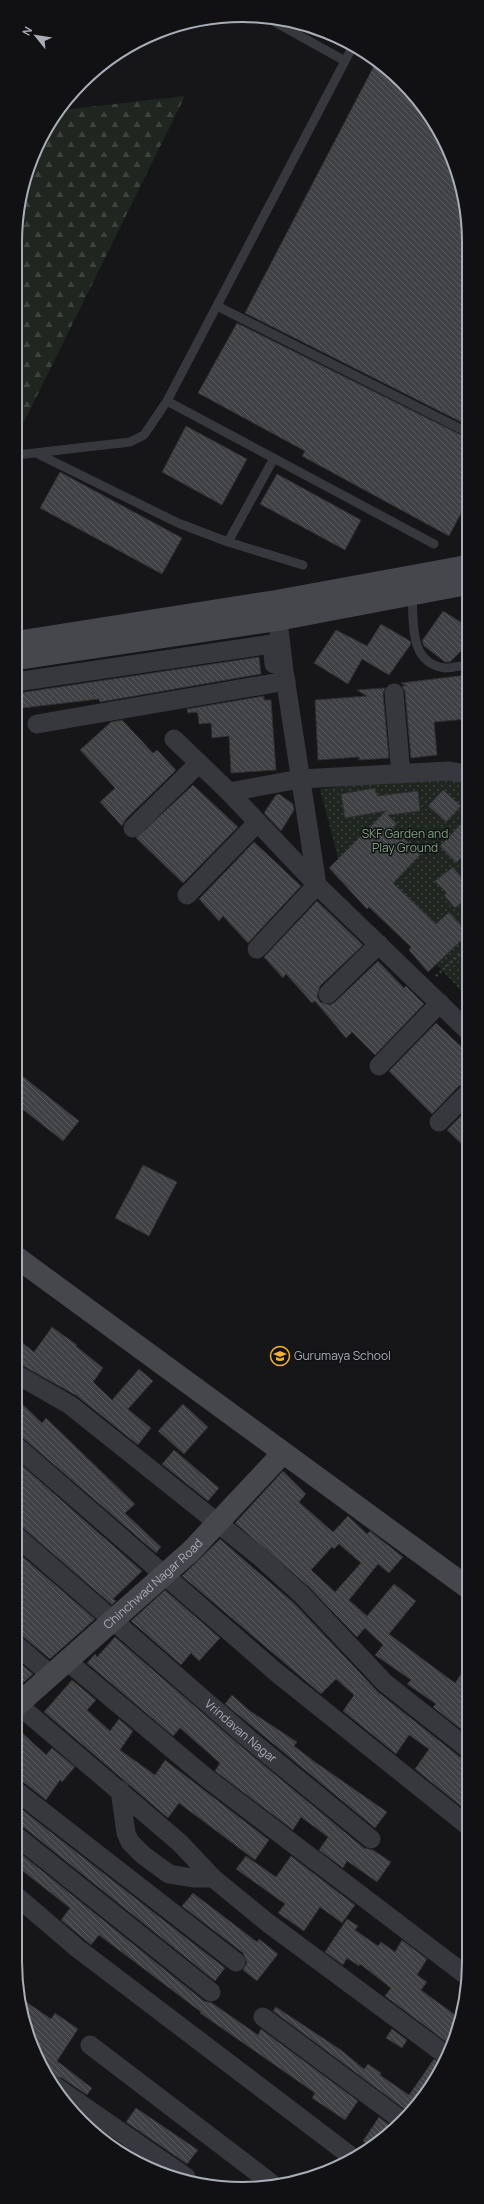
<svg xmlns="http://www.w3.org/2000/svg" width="484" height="2204" font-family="Manrope,sans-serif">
<defs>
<pattern id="forest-firs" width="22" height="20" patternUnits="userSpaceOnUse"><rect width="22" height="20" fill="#1e261f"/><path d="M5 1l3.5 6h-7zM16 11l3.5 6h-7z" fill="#3c433d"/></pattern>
<pattern id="park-dots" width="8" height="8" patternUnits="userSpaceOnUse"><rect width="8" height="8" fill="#1e261f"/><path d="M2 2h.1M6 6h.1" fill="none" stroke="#3c433d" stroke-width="1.8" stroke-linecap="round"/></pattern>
<pattern id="building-back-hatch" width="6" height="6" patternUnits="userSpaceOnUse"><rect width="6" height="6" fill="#404145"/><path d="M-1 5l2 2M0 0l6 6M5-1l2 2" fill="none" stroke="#595a5e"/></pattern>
</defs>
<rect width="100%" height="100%" fill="#161618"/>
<!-- forest -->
<path fill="url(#forest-firs)" d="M185,96L24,422H17V212L46,128L62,110Z"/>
<!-- park -->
<path fill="url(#park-dots)" d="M467,771V997L338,858L320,789Z"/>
<!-- building -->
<path fill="url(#building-back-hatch)" stroke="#303034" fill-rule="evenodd" d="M376,62L403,82L446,142L467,213V425L245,313Z
M237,323L467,438V502L449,536L302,456L305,451L198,393Z
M186,426L247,459L222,505L162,472Z
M60,472L182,538L162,574L40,508Z
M277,474L361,520L345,550L260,504Z
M443,611L467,626V645L450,662H445L424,646L422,641Z
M381,624L410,641L411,644L389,675L362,659L348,684L314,663L336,630L367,646Z
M259,657L261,674L100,702L99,699L22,708L19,693Z
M467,675V719L434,722L437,755L411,758L405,692L402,686H406L401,683Z
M385,688L383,694L389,758L359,760V757L318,760L315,700L367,696L357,690Z
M264,696V700H271L276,770L231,773L229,736L212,738L211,723L199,724L198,714L196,712L188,713L187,709Z
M122,720L153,753L157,750L176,770L125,820L122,826L100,802L115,788L80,750L111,722Z
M193,785L238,827L183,883L136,838Z
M375,788L377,796L418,791L420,811L388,815L397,824L393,828L421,854L393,883L436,924L449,912L467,932V935L428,972L409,950L411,947L369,907L367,909L329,868L386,811L345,818L341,794Z
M443,790L461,806L446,822L428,806Z
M279,794L293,804L294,810L281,831L264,813L276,795Z
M467,818V852L456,863L440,846Z
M254,842L301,886L248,943L223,916L219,921L199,899Z
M453,867L467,884V898L455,908L444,895L447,893L435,881Z
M317,901L363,945L320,986L317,996L320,1002L330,1005L335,1002L378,961L404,988L406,986L424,1004L375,1055L352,1032L346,1038L315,1001L312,1003L286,974L283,978L264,957Z
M436,1023L467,1052V1083L459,1086L432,1114L389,1071Z
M16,1071L79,1121L63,1141L16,1104Z
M467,1110V1149L447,1130Z
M143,1165L177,1182L149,1236L115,1218Z
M52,1327L77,1345L76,1346L103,1368L93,1382L112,1400L139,1369L153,1381L128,1409L151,1428L138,1445L77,1396L16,1362V1338L34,1352Z
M16,1398L42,1423L46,1418L135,1504L125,1513L161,1547L156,1553L23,1438L16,1435Z
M183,1404L208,1427L184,1454L158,1431Z
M174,1450L219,1488L208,1501L162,1464Z
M16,1460L142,1571L113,1599L116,1601L112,1605L22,1527L15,1524Z
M283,1471L306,1494L299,1502L333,1532L348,1516L367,1534L370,1531L403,1557L389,1573L378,1564L349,1600L367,1616L394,1584L416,1601L389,1634L455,1683L467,1666L466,1733L433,1707L436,1704L407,1684L411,1680L375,1655L383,1645L365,1628L357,1637L309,1587L235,1523ZM339,1544L361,1563L335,1592L311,1570L332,1547L334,1549Z
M220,1539L294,1603L378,1692L460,1757L467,1759V1811L415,1769L429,1749L409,1735L396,1754L343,1711L354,1695L336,1679L321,1694L182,1576Z
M15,1550L95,1619L50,1659L22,1636L15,1633Z
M165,1590L220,1638L199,1661L191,1653L181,1665L131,1621Z
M115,1637L242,1747L364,1848L373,1850L391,1862L377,1882L347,1861L343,1868L319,1850L328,1837L301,1817L293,1830L215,1771L220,1763L180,1728L173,1736L87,1663L95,1654L97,1657Z
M15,1659L33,1674L15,1690Z
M72,1680L96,1700L87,1710L110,1731L119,1719L133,1731L120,1750L155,1775L165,1760L269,1840L255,1860L179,1803L168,1818L44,1712Z
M232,1695L250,1711L297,1742L294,1746L315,1762L387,1812L375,1828L225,1704Z
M15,1726L46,1755L52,1748L75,1767L62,1782L60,1780L46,1800L22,1781L15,1779V1763L22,1752L15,1746Z
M15,1804L225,1968L215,1981L22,1826L15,1824Z
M15,1849L204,2001L212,2003L258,2035L261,2029L358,2101L345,2120L312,2098L315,2093L200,2013L201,2012L99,1935L91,1945L84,1939L61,1920L70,1908L15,1865Z
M246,1856L276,1877L291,1856L355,1905L342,1923L320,1907L304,1931L278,1913L285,1904L236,1869Z
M193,1893L257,1942L259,1939L278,1954L257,1981L243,1970L247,1963L243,1953L182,1906Z
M347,1919L358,1926L355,1930L378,1946L381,1942L395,1952L402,1940L427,1959L417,1975L427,1982L421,1990L458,2017L449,2044L385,1996L391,1988L360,1964L359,1966L347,1958L343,1965L325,1952Z
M22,1999L51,2019L55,2013L78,2029L57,2061L92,2088L87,2095L62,2078L53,2077L47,2072L32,2049Z
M276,2007L341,2050L364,2069L368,2064L381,2073L380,2075L409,2095L434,2059L442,2065L438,2076L407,2111L273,2011Z
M392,2029L407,2040L402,2048L386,2038Z
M136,2108L198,2150L187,2164L126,2122Z
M379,2117L393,2128L380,2142L372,2147L363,2141Z"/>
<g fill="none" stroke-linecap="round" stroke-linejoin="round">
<!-- path -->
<path stroke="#3d3f44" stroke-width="2.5" stroke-dasharray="2 3" stroke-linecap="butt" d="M92,687L94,698
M436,976L467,948"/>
<!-- lane -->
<path stroke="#37383d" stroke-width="9" d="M345,61L353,46
M217,306L467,432
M167,401L434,544
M36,453L178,523L228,542L303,565
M17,455L130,442L144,435L167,401L345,61L266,17
M228,542L274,458
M412,594C414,622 408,663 445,668C452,668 460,666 467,665"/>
<!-- street -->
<g stroke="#37383d" stroke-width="19">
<path d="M16,682L272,644L274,664"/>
<path d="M394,693L401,774"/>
<path d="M37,724L286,681"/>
<path d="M174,739L229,792L317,885L467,1030"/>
<path d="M229,792L300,779L449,771L467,774"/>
<path d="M133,828L199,763"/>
<path d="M187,895L257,823"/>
<path d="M257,949L317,885L284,671L276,605"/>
<path d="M328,994L379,944"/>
<path d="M379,1066L440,1003"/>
<path d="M439,1122L467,1094"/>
<path d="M16,1374L70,1405L259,1556L302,1595L385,1683L467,1748"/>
<path d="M16,1446L277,1673L467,1825"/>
<path id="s1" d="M15,1535L249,1739L371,1839"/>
<path d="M15,1644L51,1675"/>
<path d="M67,1661L208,1779L467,1976"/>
<path d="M15,1702L180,1843L213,1878"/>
<path d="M15,1790L236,1962"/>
<path d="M120,1790L126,1833L130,1842L143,1855L169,1874L193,1878H213L268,1923L446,2055"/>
<path d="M15,1835L211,1992"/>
<path d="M15,1895L77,1948L352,2157"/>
<path d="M263,2017L400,2119"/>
<path d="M90,2045L271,2183"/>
<path d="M56,2087L186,2177"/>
</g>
<!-- secondary -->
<g stroke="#45474d" stroke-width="22">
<path d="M16,642L276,601L467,566"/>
<path d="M16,659L277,620L467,584"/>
<path d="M16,1257L467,1587"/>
<path id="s2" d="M15,1707L191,1551L283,1453"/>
</g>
</g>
<!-- icons -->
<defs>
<symbol id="school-ring" viewBox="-11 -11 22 22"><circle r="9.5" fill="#111113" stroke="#f2b134" stroke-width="1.5"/><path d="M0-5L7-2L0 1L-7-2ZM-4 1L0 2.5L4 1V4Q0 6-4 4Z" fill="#f2b134"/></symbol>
</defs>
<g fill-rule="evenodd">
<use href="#school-ring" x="269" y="1345" width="22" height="22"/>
</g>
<g text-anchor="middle" stroke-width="3" stroke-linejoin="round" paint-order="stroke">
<!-- park labels -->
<g font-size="12" fill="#7fa381" stroke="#111113">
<text x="405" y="838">SKF Garden and<tspan x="405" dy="14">Play Ground</tspan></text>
</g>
<!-- poi labels -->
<g font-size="12" fill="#a8adb8" stroke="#111113" text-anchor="start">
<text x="294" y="1360">Gurumaya School</text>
</g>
<!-- street labels -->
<g font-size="12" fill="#a8adb8" stroke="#111113">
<text dy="4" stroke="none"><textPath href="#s2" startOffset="185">Chinchwad Nagar Road</textPath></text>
<text dy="4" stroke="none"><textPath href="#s1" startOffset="299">Vrindavan Nagar</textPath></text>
</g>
</g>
<!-- crop -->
<path d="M0 0H484V2204H0ZM242 22H242A220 220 0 0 1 462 242V1962A220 220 0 0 1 242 2182H242A220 220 0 0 1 22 1962V242A220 220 0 0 1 242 22Z" fill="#111113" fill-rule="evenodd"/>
<path fill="none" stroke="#a8adb8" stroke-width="2" d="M242 22H242A220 220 0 0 1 462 242V1962A220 220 0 0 1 242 2182H242A220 220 0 0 1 22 1962V242A220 220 0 0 1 242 22Z"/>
<!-- north arrow -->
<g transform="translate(36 36) rotate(300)" stroke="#111113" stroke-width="3" paint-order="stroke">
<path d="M0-3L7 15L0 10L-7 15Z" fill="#a8adb8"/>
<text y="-6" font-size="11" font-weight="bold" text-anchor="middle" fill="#a8adb8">N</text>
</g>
</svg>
